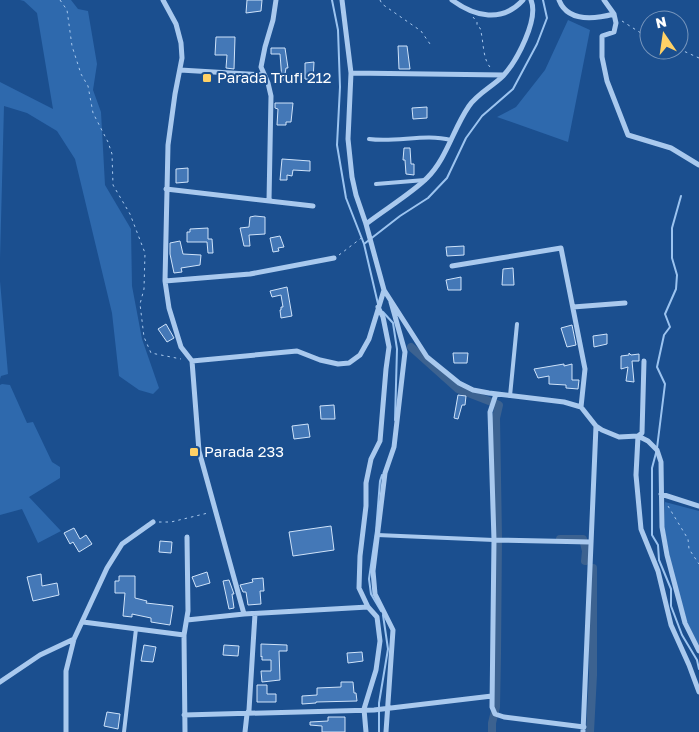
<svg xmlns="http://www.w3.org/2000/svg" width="699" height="732" font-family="'Golos Text',sans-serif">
<rect width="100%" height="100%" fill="#1b4f8f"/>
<!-- green -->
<path fill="#2e69ad" d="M20,0H71L78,9L88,11L97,64L93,90L101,112L105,185L131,229L132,286L142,339L159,388L153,394L139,390L119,376L112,313L75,159L57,131L27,113L4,106L0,259V82L53,109L37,13L24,1Z
M568,20L590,30L568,142L497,117L516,107L545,70Z
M0,281L8,374L1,376L0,379Z
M2,384L10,385L27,423L33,422L52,462L60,467V478L29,497L61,531L38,543L22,509L0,515V385Z
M665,502L699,511V646L687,622L671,564L664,526Z"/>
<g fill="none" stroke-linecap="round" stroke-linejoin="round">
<!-- stream -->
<path stroke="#9cc4f0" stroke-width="2" d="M332,0L338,30L340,87L337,145L346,198L364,244
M378,304L364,244L400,216L428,198L447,178L466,138L482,116L513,89L537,44L547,18L543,0
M383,312L393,323L397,349L395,420
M657,448L665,384L657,367L664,335L670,327L665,314L676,289L677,275L672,258V228L681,196
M656,453L652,468V535L658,545L659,560L671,589V606L682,635L697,660L699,669
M381,611L371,594L369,579L376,531L380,481L382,475
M379,732V703L388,649L383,615"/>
<!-- canal -->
<path stroke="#3c6290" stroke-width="8" d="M411,347L458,389L489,401
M560,539H583L586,551L585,561
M492,732V723L496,707L497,654L498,537L496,418L499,405L497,404
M590,732L593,675V568"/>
</g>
<!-- building -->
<path fill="#4478b7" stroke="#cfe3fa" d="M247,0H262L261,11L246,13Z
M216,37H235L234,69L226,68L227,55H215Z
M398,46H407L410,69H399Z
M271,48H285L288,68H286L284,80H282L280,54H271Z
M314,62L313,80L305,79V63Z
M275,103H293L291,122H286V125H277L278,109L275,108Z
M427,107V118L413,119L412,108Z
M404,148H410L411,164H414V175L406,174L405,160H403Z
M282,159L310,161V171L293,170L292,176L287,175V180H280Z
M188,168V182L176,183V169Z
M255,216L265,217V234L249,235L250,246H244L240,228L249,227L250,217Z
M208,228V239H212L213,253H208L207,242H187V232H190V229Z
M280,236L284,247L278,248L279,251L273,252L270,238Z
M180,241L183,254L201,255L200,265L181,268L182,272L174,273L170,254V243Z
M464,246V255L447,256L446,247Z
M513,268L514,285H502L503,269Z
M461,277V290H448L446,280Z
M287,287L292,316L281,318L280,310H281V307H283L281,295L272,297L270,291Z
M166,324L174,338L167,342L158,329Z
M572,325L576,345L567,347L561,328Z
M607,334V344L594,347L593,336Z
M453,353H468L467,363H454Z
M629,353L631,355L639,354V361H632L634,382L626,381L628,367L621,369V356L629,355Z
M564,364V366L572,364V380H579L578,389L566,388V385L549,384V376L538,378L534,369Z
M458,395L466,396L465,405H462L458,419L454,418Z
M334,405L335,419H321L320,406Z
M308,424L310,437L294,439L292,426Z
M331,526L334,550L293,556L289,532Z
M74,528L80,539L86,535L92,544L79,552L73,542L70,544L64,533Z
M160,541L172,542L171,553L159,552Z
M207,572L210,583L196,587L192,577Z
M41,574L42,586L57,583L59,595L33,601L27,577Z
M119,576H135V598L147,601L146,603L173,606L170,625L151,622V618L132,614V617L123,616L125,593H115V581H119Z
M263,578L264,591H260L261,604L248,605L246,592H243L240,585L253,582L252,579Z
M229,580L234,594H232L234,608L229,609L223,581Z
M261,644L287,645V651H279L280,680L262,682L261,671H271V660H262V656L261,657Z
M144,645L156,647L153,662L141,661Z
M224,645L239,646L238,656L223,655Z
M362,652L363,661L348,663L347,653Z
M341,682H353L354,693H356L357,701L316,702V703L302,704V696L317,695V688L341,687Z
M257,685H267V694H276V702H257Z
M107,712L120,714L118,729L104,726Z
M328,717H345V732H322V726L310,725V722L328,721Z"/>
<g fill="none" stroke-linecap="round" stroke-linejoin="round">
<!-- path -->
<path stroke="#a9c9ee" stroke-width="1" stroke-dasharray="2.5 4" stroke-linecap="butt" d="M60,0L67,10L72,46L81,74L88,86L93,113L108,142L112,154L113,185L130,214L145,253L144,289L140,304L144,337L151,353L181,359
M380,0L382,4L421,31L430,44
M473,17L477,22V26L480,28C484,40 482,61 492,69
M622,21L644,35L649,36
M679,49L699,58
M339,255L364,236
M668,506L688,539L689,549L699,564
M159,522H171L208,513"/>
<!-- lane -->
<path stroke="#a9c9ee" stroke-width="4" d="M369,139C396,143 425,133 451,140
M376,184L425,180
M510,396L517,324
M377,535L494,540
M124,732L136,629"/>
<!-- street -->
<path stroke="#a9c9ee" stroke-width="5" d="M163,0L176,24L181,43L182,58L175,94L168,145L165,281L169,308L181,347L192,361L199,451L244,614
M342,0L351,73L348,139L352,177L356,195L366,224L384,290L427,357L459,383L473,390L489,393L564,402L581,407L596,426L602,430L619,437L638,436L648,441L657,450L661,462L662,527L667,555L685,623L699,651
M452,0C475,17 502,23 523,0
M559,0C568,23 595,19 614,14L604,0
M614,14L616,23L614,32L602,36V57L607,81L628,135L671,148L699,165
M180,70L264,75
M351,73L504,75
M166,189L313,206
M269,201L271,96L268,83L261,67L265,47L273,20L276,0
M366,224C384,210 412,193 427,178C447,158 453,129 469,106C477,94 493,86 503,76C517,61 539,19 531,0
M452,266L561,248L585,369L581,407
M165,281L250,274L334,258
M573,307L625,303
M192,361L297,351L320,360L338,364L349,363L360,355L369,339L384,290
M644,361L642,433L638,436L636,475L641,529L658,571L671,625L689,665L699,692
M496,394L490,412L494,540L492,707L495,714L504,717L584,727
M661,494L699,506
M494,540L590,542
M187,620L244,614L368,607
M83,622L184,635
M0,682L40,655L74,639
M184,715L374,710L492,696
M66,732V671L74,639L107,568L122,544L153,522
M185,732L184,635L188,611L187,537
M245,732L247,714L249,710L255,614
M366,732L364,709L376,670L380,641L377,617L368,607L359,588L360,556L366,506V483L371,459L380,441L386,369L389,347L383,317L378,307
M386,732L393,630L375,594L373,571L385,473L394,447L405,352L391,302
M583,732L596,426"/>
</g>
<!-- markers -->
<g fill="#ffd166" stroke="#1b4f8f" stroke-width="2">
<rect x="202" y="73" width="10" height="10" rx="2.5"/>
<rect x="189" y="447" width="10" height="10" rx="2.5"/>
</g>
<g text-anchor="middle" stroke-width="4" stroke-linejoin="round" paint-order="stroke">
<!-- poi labels -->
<g font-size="15" fill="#fff" stroke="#1b4f8f" text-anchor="start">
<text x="217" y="83">Parada Trufi 212</text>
<text x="204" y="457">Parada 233</text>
</g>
</g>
<!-- north arrow -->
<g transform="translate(664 35) rotate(347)"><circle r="24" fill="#1b4f8f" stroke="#7695bc"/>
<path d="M0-4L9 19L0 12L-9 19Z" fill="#ffd166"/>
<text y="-8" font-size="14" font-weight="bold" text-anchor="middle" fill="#ffffff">N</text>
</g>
</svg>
